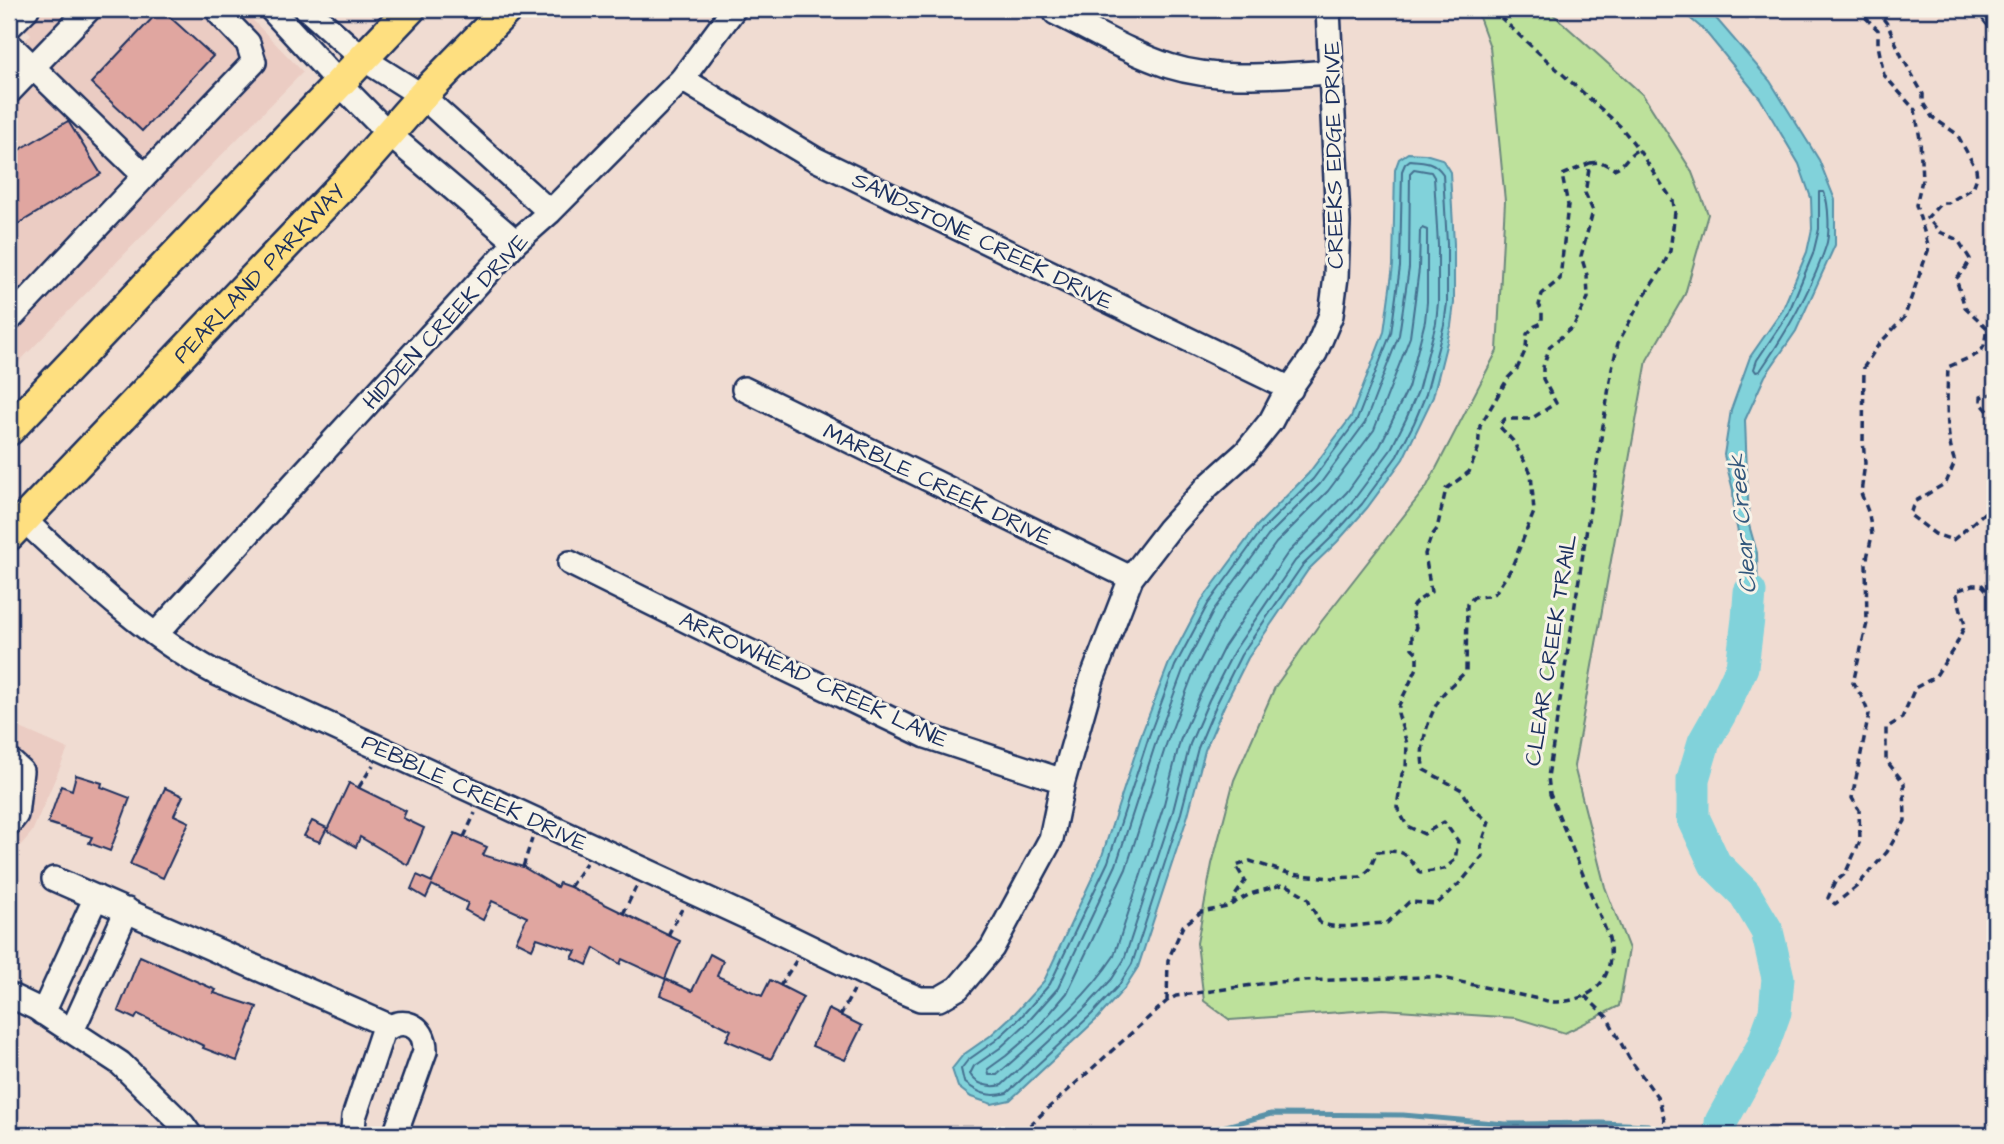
<svg xmlns="http://www.w3.org/2000/svg" width="2004" height="1144" font-family="'Architects Daughter',sans-serif">
<rect width="100%" height="100%" fill="#f0dcd2"/>
<filter id="ink" filterUnits="userSpaceOnUse"><feTurbulence type="fractalNoise" baseFrequency=".0143" numOctaves="2"/><feDisplacementMap in="SourceGraphic" scale="14" xChannelSelector="R" yChannelSelector="G"/><feConvolveMatrix kernelMatrix="1 2 1 2 8 2 1 2 1" color-interpolation-filters="sRGB"/></filter>
<g filter="url(#ink)">
<!-- built -->
<path fill="#ebccc3" d="M9,9H242L303,72L9,372V58L31,34L9,12Z
M9,723L68,749L32,832L9,859Z"/>
<!-- green -->
<path fill="#bde19b" stroke="#6c887c" stroke-width="2" d="M1476,9H1547L1643,95L1691,170L1708,214L1685,294L1647,360L1574,766L1605,887L1629,949L1619,1006L1565,1033L1516,1018L1383,1009L1230,1020L1204,1001L1197,943L1212,864L1234,780L1275,687L1321,622L1427,486L1497,351L1505,201L1490,47Z"/>
<!-- water -->
<path fill="#81d2da" stroke="#5891a8" stroke-width="2" d="M1679,9H1708L1770,81L1819,160L1835,200V245L1796,331L1765,376L1745,420L1749,525L1757,553L1758,599L1753,636L1742,634L1741,602L1744,561L1734,513L1733,490L1724,455L1731,410L1750,357L1782,311L1807,252L1812,229L1811,198L1799,164L1760,98L1704,30Z
M1408,153L1425,154L1442,159L1450,172L1454,244V303L1451,326L1433,397L1403,459L1367,508L1337,542L1308,570L1248,658L1224,706L1205,750L1188,815L1138,967L1124,989L1097,1019L1010,1100L992,1104L971,1097L958,1087L952,1069L963,1055L990,1036L1015,1013L1044,981L1101,859L1142,733L1169,663L1202,600L1257,526L1308,474L1351,417L1384,332L1393,266L1395,170L1399,159Z"/>
<g fill="none" stroke-linecap="round" stroke-linejoin="round">
<!-- shore -->
<path stroke="#447090" stroke-width="2" d="M1410,160C1425,161 1434,161 1443,174L1447,244V303L1444,325L1426,394L1414,423L1397,456L1362,504L1332,537L1302,566L1241,655L1217,703L1198,748L1181,813L1132,964L1119,985L1092,1014L1007,1093C989,1098 978,1093 964,1082L961,1069L968,1060L995,1041L1020,1018L1050,984L1108,862L1149,736L1175,666L1208,604L1262,530L1313,479L1357,420L1391,333L1400,267L1402,171L1405,164Z
M1414,169L1431,172L1434,177L1438,245V302L1436,323L1418,391L1406,419L1390,451L1355,498L1326,531L1295,561L1234,651L1209,700L1190,744L1173,811L1124,960L1112,979L1086,1007L1002,1085C991,1088 976,1085 970,1074L974,1066L1000,1048L1026,1024L1058,988L1116,865L1157,739L1183,670L1215,608L1268,536L1320,484L1365,423L1399,335L1409,268L1410,173Z
M1819,192H1824C1829,204 1830,234 1826,246C1811,291 1787,332 1760,371L1756,372L1754,369L1757,360L1788,314L1813,254L1819,229Z
M1422,228L1427,230V302L1425,321L1408,388L1380,446L1347,492L1287,554L1224,647L1200,695L1180,741L1163,808L1114,956C1084,1002 1038,1038 997,1075H989L988,1069L1006,1056L1034,1032L1067,993L1126,869L1167,742L1193,674L1224,614L1276,543L1328,491L1374,430L1410,337L1419,269L1420,231Z"/>
<!-- stream -->
<path stroke="#5891a8" stroke-width="5" d="M1706,1127L1714,1126L1721,1122
M1204,1135L1215,1129L1271,1114L1403,1115L1505,1124L1601,1123L1648,1125"/>
<!-- river -->
<path stroke="#81d2da" stroke-width="33" d="M1721,1135V1122L1762,1048L1775,1012L1778,978L1767,931L1745,894L1715,864L1693,817V779L1704,742L1721,712L1742,667L1748,619L1750,592"/>
</g>
<!-- building -->
<path fill="#e0a6a0" stroke="#1b2f5e" stroke-width="2" d="M161,9L213,56L142,131L91,83Z
M68,121L101,174L18,224L9,208V156Z
M76,775L102,783L101,787L130,798L110,851L89,843L92,837L48,823L61,786L72,790Z
M349,783L406,811L403,818L424,828L408,865L360,837L356,847L327,830Z
M165,788L183,796L174,815L189,822L163,878L130,864Z
M312,821L327,828L320,842L304,836Z
M455,833L487,847L483,855L523,867L557,887L559,883L570,887L680,941L665,979L622,959L620,964L594,948L587,965L572,958L576,951L537,938L532,949L516,941L527,917L492,901L483,920L465,910L468,903L432,885L426,898L411,889L417,875L432,882Z
M710,954L723,961L717,976L762,996L770,980L803,997L771,1059L726,1040L731,1030L684,1006L685,1005L660,995L666,979L692,991Z
M140,956L216,990L214,993L257,1007L237,1061L203,1048L204,1046L138,1014L135,1019L118,1011Z
M828,1009L862,1026L845,1060L812,1046Z"/>
<g fill="none" stroke-linecap="round" stroke-linejoin="round">
<defs>
<path id="minor" d="M271,9L339,83L390,135L516,242
M307,9L362,58L422,96L550,212
M1991,9L1995,15
M1056,13C1093,31 1130,53 1169,66C1220,82 1278,75 1331,72
M9,27L27,9
M9,44L145,176L9,320
M682,79L815,159L1291,389
M9,92L89,9
M145,176L254,62L248,43L220,14L225,9
M744,389L1131,578
M24,520C83,575 142,633 214,672L762,924L896,989L920,999H939L958,988L992,948L1051,839L1063,781L1092,679L1131,578L1168,530L1208,486L1246,452L1271,421L1282,400L1315,353L1331,315L1336,277L1338,222L1328,9
M570,563L738,646L926,736L1063,781
M156,634L516,242L550,212L682,79L734,9
M9,760L21,771L16,815L9,824
M54,879L389,1026
M9,995L36,1008L120,1063L183,1125L190,1135
M43,1013L96,897
M72,1031L127,910
M356,1135L353,1130L354,1117L382,1033C400,1015 426,1024 425,1051L395,1135"/>
<g id="major">
<path d="M9,430L410,9"/>
<path id="s1" d="M9,535L358,169L422,96L507,9"/>
</g>
</defs>
<!-- minor casing -->
<use href="#minor" stroke="#1b2f5e" stroke-width="28"/>
<!-- major casing -->
<use href="#major" stroke="#1b2f5e" stroke-width="35"/>
<!-- path -->
<path stroke="#1b2f5e" stroke-width="3.5" stroke-dasharray="7 5" stroke-linecap="butt" d="M1857,9L1878,30V45L1884,75L1915,110L1920,139L1922,180L1916,205L1929,248L1904,318L1879,344L1864,367L1863,441L1865,463L1861,493L1869,514L1872,535L1866,563L1867,623L1853,683L1862,697L1869,714L1852,798L1859,810L1860,841L1845,874L1835,882L1828,898L1835,904L1856,887L1887,852L1905,821L1904,783L1886,760V728L1902,718L1915,688L1935,677L1956,645L1965,625L1956,591L1973,585H1982L1995,600
M1876,9L1888,25L1902,57L1923,94V103L1932,117L1957,134L1976,169L1977,177L1973,188L1948,203H1941L1927,218L1940,232L1958,240L1970,259L1966,267L1956,279L1965,307L1987,328L1984,346L1980,353L1948,367C1947,394 1945,437 1955,462L1946,483L1914,502L1910,515L1935,534L1953,540C1968,528 1980,515 1995,505
M1590,163L1601,162L1614,169C1626,165 1627,154 1638,150
M1995,393L1981,397V403L1995,419
M359,787L373,765
M464,837L475,813
M523,867L532,839
M570,887L586,863
M623,914L636,887
M668,935L682,909
M780,986L796,961
M1585,996L1607,1017L1629,1058L1659,1099L1665,1123L1663,1135
M1167,1001L1168,960L1183,926L1201,912L1227,907L1250,894L1285,884L1307,897L1320,923C1341,931 1364,923 1387,923L1409,902L1437,904L1461,882L1483,856L1481,846L1489,822L1472,808L1462,790L1424,770C1418,750 1428,718 1439,700C1445,689 1458,680 1466,671L1467,604L1474,597L1488,596L1495,593L1511,569L1534,512L1531,473L1513,441L1499,426L1505,419H1531L1556,403L1543,379V367L1550,346L1573,327L1588,298L1587,275L1581,256L1593,211L1585,193L1590,163L1562,175L1568,205L1560,279L1542,294L1539,305L1542,310V323L1535,326L1527,334L1526,349L1517,369L1508,378L1480,426L1478,449L1469,472L1446,489L1437,529L1431,537L1425,554L1431,592C1411,606 1408,603 1416,627L1412,636V648L1417,653V668L1399,705L1398,713L1407,744L1406,768L1402,774L1397,807L1407,826L1424,834L1444,822L1458,841L1455,860L1444,869L1420,873C1404,851 1405,850 1377,852L1369,870L1361,877L1330,878L1291,874L1250,861L1236,866L1245,881L1234,897V902
M840,1016L854,990
M1023,1135L1026,1129L1045,1111L1167,1001L1176,996L1274,982L1423,977H1438L1552,1002C1593,1002 1616,980 1609,938L1550,794L1548,777L1612,368L1618,343L1642,299L1660,272L1670,251L1675,212L1673,201L1636,146L1620,126L1519,35L1492,9"/>
<!-- minor -->
<use href="#minor" stroke="#f7f3e8" stroke-width="23"/>
<!-- major -->
<use href="#major" stroke="#fedf80" stroke-width="30"/>
</g>
</g>
<g text-anchor="middle" stroke-width="6" stroke-linejoin="round" paint-order="stroke">
<!-- street labels -->
<g font-size="23" fill="#1b2f5e" stroke="#f7f3e8">
<text transform="translate(1333 155) rotate(-91)" y="8">CREEKS EDGE DRIVE</text>
<text transform="translate(983 240) rotate(26)" y="8">SANDSTONE CREEK DRIVE</text>
<text dy="8" stroke="none"><textPath href="#s1" startOffset="362">PEARLAND PARKWAY</textPath></text>
<text transform="translate(445 321) rotate(-47)" y="8">HIDDEN CREEK DRIVE</text>
<text transform="translate(938 484) rotate(26)" y="8">MARBLE CREEK DRIVE</text>
<text transform="translate(1550 650) rotate(-81)" y="8">CLEAR CREEK TRAIL</text>
<text transform="translate(814 679) rotate(25)" y="8">ARROWHEAD CREEK LANE</text>
<text transform="translate(475 792) rotate(25)" y="8">PEBBLE CREEK DRIVE</text>
</g>
<!-- water labels -->
<g font-size="24" font-style="italic" fill="#34587d" stroke="#f7f3e8">
<text transform="translate(1742 524) rotate(-95)" y="8">Clear Creek</text>
</g>
</g>
<!-- margin -->
<rect width="2004" height="1144" fill="none" stroke="#f7f3e8" stroke-width="35"/>
<rect x="18" y="18" width="1969" height="1109" fill="none" stroke="#1b2f5e" stroke-width="2.5" filter="url(#ink)"/>
</svg>
